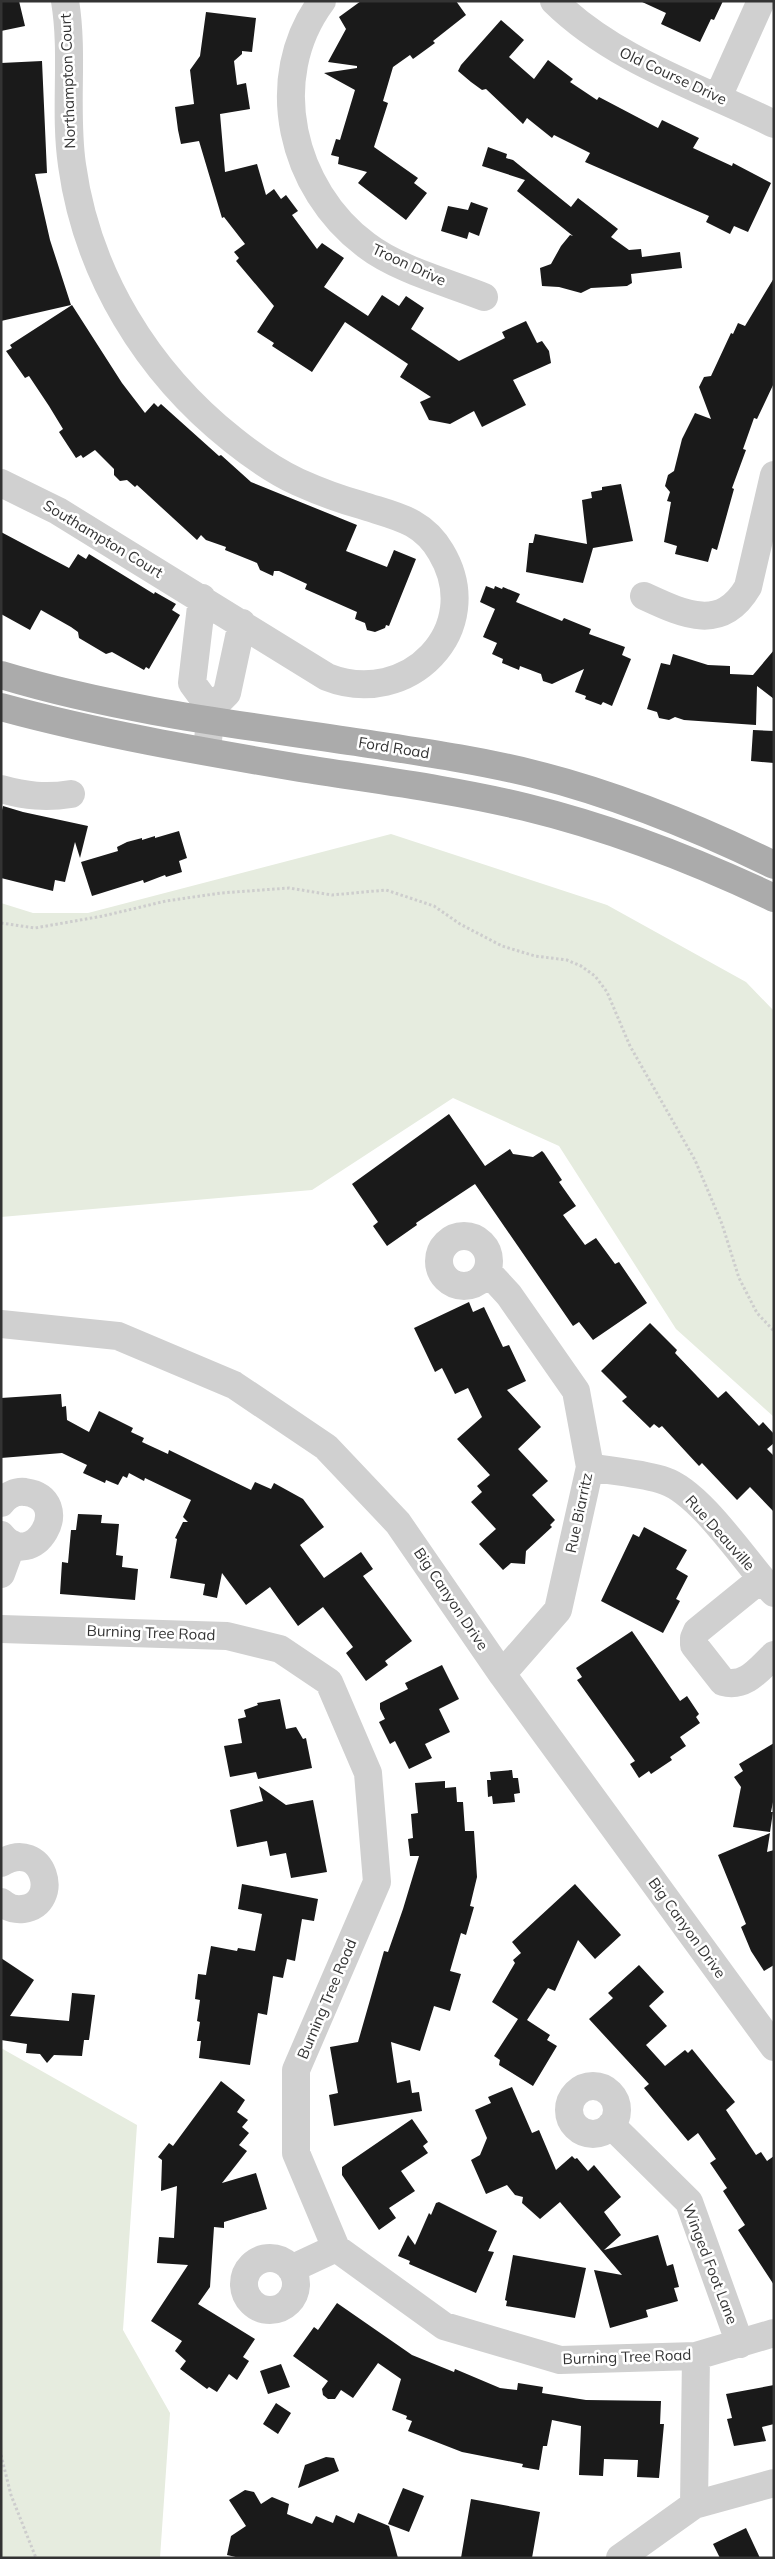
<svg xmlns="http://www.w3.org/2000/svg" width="775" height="2559" font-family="Mulish,sans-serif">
<rect width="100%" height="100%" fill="#fff"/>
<!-- green -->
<path fill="#e6ecdf" d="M391,834L607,905L746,982L774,1011V1417L676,1329L559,1146L453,1098L312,1190L1,1217V903L33,913H88Z
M1,2048L137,2125L123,2330L170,2413L160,2558H1Z"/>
<!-- building -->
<path fill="#1a1a1a" d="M1,1H19L25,26L1,31Z
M361,1H456L466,15L433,41L435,43L413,59L410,55L393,67L383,101L388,103L374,147L418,178L414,183L427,193L406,220L358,183L367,172L338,164L339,157L331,155L336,139L340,140L355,90L324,73L357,68V66L328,62L346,29L339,17Z
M640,1H723L714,20L711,19L700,42L661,24L666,13Z
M206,12L256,18L252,52L242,51V54L234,61L237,85L246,83L250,109L220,114L225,172L257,164L266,195L274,189L281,199L286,195L298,211L292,215L317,249L322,243L344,258L324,287L368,316L382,295L399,306L406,296L424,308L411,329L459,361L505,338L502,332L526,321L537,343L542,341L549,351L551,363L513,380L526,405L482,427L474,411L450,424L429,420L420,402L431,397L400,377L408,364L345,322L312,372L272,346L274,343L257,332L274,306L236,261L239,258L234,252L245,244L224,217L222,218L199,141L181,144L178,130L175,107L194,104L190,70L200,56Z
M501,20L524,40L509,57L534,79L548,60L573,79L570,82L597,100L599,97L658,128L662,120L699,138L693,148L732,166L733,163L771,183L748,232L734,226L730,234L706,222L709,216L585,162L590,153L554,135L552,138L527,118L523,124L486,89L482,90L471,82L458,71L461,65Z
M42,61L47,173L35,174L50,240L71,305L1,321V63Z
M488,147L507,154L506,158L513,160L571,207L578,198L618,229L611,237L629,250L641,249L642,257L680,252L682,268L631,274L632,283L627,286L591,288L581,293L559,287L542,286L540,268L551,264L561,246L570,235L573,236L517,191L525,180L482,166Z
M471,202L488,208L479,236L469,232L467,239L441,231L448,206L468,210Z
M774,278V383L757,419L754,418L743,449L746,450L732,488L734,489L717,550L712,548L708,562L675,554L677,546L664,542L671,502L667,501L670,492L665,486L668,475L674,471L682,439L695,413L711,419L699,387L704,377L711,376L731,333L733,334L738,323L745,326Z
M72,305L122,383L145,413L154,403L158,407L161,404L219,456L221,455L251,482L357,525L346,551L387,567L394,550L416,559L389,626L386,625L385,628L375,632L367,630L365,623L355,619L357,612L305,589L307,584L279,571H274L273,576L260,570L257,563L225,550L226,547L206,540L201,535L197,540L137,485L135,487L127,480L120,481L114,475V469L95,450L83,458L81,455L76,458L59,432L63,429L49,406L29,376L25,378L6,351L12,348L10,345Z
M621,484L633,541L593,548L583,583L526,572L529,543H533L535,534L587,544L582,500L592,498L591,492L602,490V487Z
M1,532L69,568L78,554L86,559L89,554L154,594L155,592L176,604L172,610L180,615L149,669L146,667L144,670L112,652L106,654L79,638L78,632L71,627L41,610L30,630L1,614Z
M486,586L494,589L495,586L502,589L503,587L520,594L516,602L562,621L564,618L591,629L589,634L625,647L622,655L631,659L612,706L603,702L601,705L585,699L586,696L575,692L584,669L552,684L543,681L541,674L520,666L519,670L502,663L503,659L492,654L497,643L483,637L495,609L480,602Z
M774,650V699L757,686L756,725L684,720L675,717L669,720L659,718L657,712L647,709L661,663L670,665L673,654L708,665L730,666V674L753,675Z
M753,730L774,731V763L751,761Z
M3,806L23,812L88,826L80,858L75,842L65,882L55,880L53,891L1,878V814Z
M179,831L187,858L179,861L182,872L166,877L165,875L144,883L143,880L140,881L92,896L81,862L118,851L117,847L127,842L142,838V840L155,836V838Z
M449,1114L485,1166L510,1149L513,1154L533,1157L542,1151L544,1153L562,1180L559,1182L576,1206L563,1215L585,1245L596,1238L615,1264L619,1262L647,1303L593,1340L579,1322L573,1326L475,1184L416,1223L417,1225L387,1246L373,1226L378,1222L352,1184Z
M469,1302L473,1312L484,1307L503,1347L509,1345L526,1381L507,1390L541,1427L518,1449L548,1481L532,1495L555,1520L550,1525L552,1527L526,1551L525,1564L511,1563L503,1570L479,1544L496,1529L471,1502L482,1492L477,1486L490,1475L457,1439L482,1417L468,1388L455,1394L442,1368L435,1372L414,1328Z
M650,1323L677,1350L675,1353L718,1398L726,1391L759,1426L763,1422L774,1434V1443L767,1449L774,1456V1512L750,1487L737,1500L702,1463L699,1466L662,1426L659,1428L654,1424L650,1428L622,1401L627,1397L601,1371Z
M61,1394L62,1407L66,1406L67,1420L89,1432L99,1411L133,1428L131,1432L144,1438L142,1442L168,1454L169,1450L251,1490L255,1482L271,1489L274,1483L303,1499L324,1527L300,1545L324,1578L361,1552L373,1569L363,1576L412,1641L385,1661L388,1665L366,1681L346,1653L353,1647L323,1607L298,1626L270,1587L246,1605L222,1573L217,1598L203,1595L205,1584L170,1578L177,1539L175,1538L183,1522H188L183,1517L191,1500L145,1478L144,1481L129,1473L127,1478L123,1476L118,1485L106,1480L105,1483L83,1473L87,1465L62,1453L1,1458V1398Z
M78,1514L102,1515L101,1523L119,1524L116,1555L123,1556L122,1567L138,1569L135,1600L60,1594L62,1562L68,1563L71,1530H76Z
M644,1527L687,1550L676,1569L688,1576L676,1599L680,1601L663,1633L601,1601L633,1534L639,1537Z
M632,1631L680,1701L687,1696L699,1714L696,1717L700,1723L680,1737L686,1746L670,1757L672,1760L651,1774L649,1771L639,1778L630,1764L635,1761L577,1680L582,1677L576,1668Z
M442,1665L459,1699L439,1709L450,1732L425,1744L432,1758L409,1769L395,1741L390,1744L379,1722L385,1719L380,1709V1703L408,1689L405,1683Z
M280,1699L286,1729L296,1727L303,1739L306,1738L312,1768L258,1779L256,1772L230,1777L224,1746L242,1743L238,1719L246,1717L244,1710L258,1705L257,1703Z
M774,1743V1797L771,1812H773L770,1832L733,1827L741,1787L734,1777L743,1771L739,1764Z
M512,1770L513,1778H518L520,1793L514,1794L515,1802L493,1804L492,1796L488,1797L487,1780H491L490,1772Z
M445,1781V1788L456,1787L457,1802H463L465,1831H474L477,1877L470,1906L474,1907L466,1935L461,1933L450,1971L461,1974L450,2011L434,2006L420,2051L391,2042L397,2083L410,2080L412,2093L419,2092L422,2111L334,2126L329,2095L338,2093L330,2047L358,2042L384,1951L388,1952L403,1909L419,1856H410L408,1839L413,1838L411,1814L418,1813L415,1783Z
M259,1786L286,1805L313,1800L327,1872L291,1878L286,1853L270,1856L267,1841L237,1847L230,1810L263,1801Z
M770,1833L767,1852L774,1850V1965L764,1971L751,1951L741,1927L746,1924L718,1855Z
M242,1884L318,1899L314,1921L302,1919L295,1961L287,1959L283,1978L273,1976L267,2015L258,2013L250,2065L199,2058L201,2041H197L200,2022L197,2021L200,2000L195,1999L198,1974L206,1975L211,1946L237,1951L238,1948L255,1951L262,1914L238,1909Z
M575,1884L621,1935L595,1959L578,1940L555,1991L548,1988L527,2020L550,2035L547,2040L557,2046L533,2086L499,2065L500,2060L494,2056L518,2019L492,2002L515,1963L513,1960L521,1953L512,1942Z
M1,1958L34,1980L10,2016L69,2021L72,1993L95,1995L89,2040H84L82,2056L54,2055L47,2063L40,2054L26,2053L27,2044L1,2040Z
M639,1965L664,1992L649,2006L667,2026L646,2045L665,2066L685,2050L688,2053L692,2049L735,2102L726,2110L756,2155L761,2152L767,2161L774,2156V2285L738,2230L745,2225L723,2191L727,2188L710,2163L716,2159L698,2133L688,2141L644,2088L649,2084L589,2019L613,1998L608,1993Z
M221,2081L245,2100L237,2112L248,2120L242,2127L249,2133L239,2145L247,2151L222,2183L256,2173L267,2209L224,2222V2228L214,2227L210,2287L198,2304L255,2339L243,2357L249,2361L237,2380L229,2374L217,2392L209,2387L207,2389L180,2369L186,2361L175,2351L182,2341L151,2321L188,2265L157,2263L159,2237L174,2238L177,2186L161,2191L162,2160L158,2157L169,2143L173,2146Z
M512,2087L532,2133L539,2130L556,2170L572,2156L575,2159L577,2158L588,2171L594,2165L621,2197L604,2212L621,2235L604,2250L658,2235L667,2266L673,2264L679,2287L674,2288L678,2301L646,2310L648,2317L610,2328L594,2270L622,2275L560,2202L540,2219L522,2203L523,2197L515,2195L507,2185L486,2194L471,2160L480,2155L487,2138L475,2110L491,2103L488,2097Z
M412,2119L428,2142L423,2146L428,2153L401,2171L415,2191L389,2208L396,2218L379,2230L342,2175V2167Z
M439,2202L497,2231L488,2251L494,2252L476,2293L409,2264L410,2261L398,2256L408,2235L415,2245L429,2213L431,2215L436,2203Z
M513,2255L586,2268L575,2318L506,2306L507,2301L505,2300Z
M337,2303L412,2355L454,2372L455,2369L500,2388L517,2390L518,2383L543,2387L542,2393L586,2400L661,2401L660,2424H664L659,2478L637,2477L638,2460L604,2459L603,2476L579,2475L581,2426L552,2420L547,2446H543L539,2470L522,2467L523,2464L462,2452L408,2431L412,2421L406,2419L407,2416L392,2410L401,2379L378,2363L353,2398L341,2390L335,2399H328L323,2395L322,2389L328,2381L293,2356L314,2327L318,2330Z
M281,2364L290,2387L268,2394L260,2371Z
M774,2385V2424L762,2427L766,2441L734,2446L727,2419L732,2418L726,2394Z
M276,2403L291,2413L278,2434L263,2424Z
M326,2457L334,2458L339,2471L298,2488L305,2465Z
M403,2488L424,2496L409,2532L388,2524Z
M245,2490L254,2492L261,2504L272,2497L289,2504L287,2514L312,2524L316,2516L333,2523L336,2515L354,2523L358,2513L389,2526L398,2558H240L227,2555L231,2536L246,2526L229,2500Z
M471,2499L540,2512L532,2558H461Z
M746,2528L760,2558H720L713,2544Z"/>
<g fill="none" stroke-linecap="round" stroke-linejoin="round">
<!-- path -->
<path stroke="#cdcdcd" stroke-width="3" stroke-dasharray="2.5 2.5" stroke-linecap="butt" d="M1,923L35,928L103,916L166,901L221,893L289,888L332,895L386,890L434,906L460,924L502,946L535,956L567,960L581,966L595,976L607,992L630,1046L695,1160L722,1224L739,1278L757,1313L774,1331
M1,2455L11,2495L36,2558"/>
<!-- minor -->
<path stroke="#d0d0d0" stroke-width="28" d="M322,1C264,79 292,190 366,245C397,269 446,282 484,297
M554,1C615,61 699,87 774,124
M718,97L761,1
M1,483L58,511L327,677C408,709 487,629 441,552C422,519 394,516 361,505C339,499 318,491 298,482C274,471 253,456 233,440C147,372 87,274 72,165C64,110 74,55 65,1
M644,596C683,614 721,633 748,587L774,475
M202,598L192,683L211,709L207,751
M211,709L227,693L242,623
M1,789C26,796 46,798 71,794
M439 1261a25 25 0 1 1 50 0a25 25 0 1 1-50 0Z
M487,1271L509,1295L576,1391L590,1467L558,1610L502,1674
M1,1324L118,1336L234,1385L326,1447L398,1523L502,1674L774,2047
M590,1467C614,1472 642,1473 665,1481C701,1493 747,1564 774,1593
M1,1503C7,1495 16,1491 25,1492C77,1499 33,1575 1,1535
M1,1574L12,1544
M761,1579L697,1631L694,1638V1645L723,1682C746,1688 759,1669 774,1655
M1,1629L227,1636L280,1649L329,1682L368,1773L377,1882L296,2070V2153L336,2248L444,2326L560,2360L696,2356L774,2333
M1,1863C44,1837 62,1904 23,1909C14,1910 8,1908 1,1902
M569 2110a24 24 0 1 1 48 0a24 24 0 1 1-48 0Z
M611,2125L689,2202L740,2344
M244 2284a26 26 0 1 1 52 0a26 26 0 1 1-52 0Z
M291,2269L336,2248
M694,2505L696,2356
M620,2558L694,2505L774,2483"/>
<!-- major -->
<path stroke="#ababab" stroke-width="28" d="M1,675C123,712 250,726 376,745C428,753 482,761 534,774C618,795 696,827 774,865
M1,707C100,734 200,751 300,768C376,780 451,789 525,807C612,828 694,860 774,898"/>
</g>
<g text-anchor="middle" stroke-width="5" stroke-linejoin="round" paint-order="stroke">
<!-- street labels -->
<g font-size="15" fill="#333" stroke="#fff">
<text transform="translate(673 76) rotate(25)" y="5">Old Course Drive</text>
<text transform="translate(68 81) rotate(-92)" y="5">Northampton Court</text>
<text transform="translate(409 265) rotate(25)" y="5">Troon Drive</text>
<text transform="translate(103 539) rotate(31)" y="5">Southampton Court</text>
<text transform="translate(394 748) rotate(9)" y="5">Ford Road</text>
<text transform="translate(579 1513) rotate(-78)" y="5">Rue Biarritz</text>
<text transform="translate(720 1533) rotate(48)" y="5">Rue Deauville</text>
<text transform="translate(451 1599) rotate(56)" y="5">Big Canyon Drive</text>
<text transform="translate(151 1633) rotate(2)" y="5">Burning Tree Road</text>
<text transform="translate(687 1928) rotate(54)" y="5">Big Canyon Drive</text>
<text transform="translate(327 1999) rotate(-67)" y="5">Burning Tree Road</text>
<text transform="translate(710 2264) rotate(69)" y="5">Winged Foot Lane</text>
<text transform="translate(627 2357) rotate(-2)" y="5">Burning Tree Road</text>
</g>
</g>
<!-- border -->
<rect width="775" height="2559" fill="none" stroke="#333333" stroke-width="5"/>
</svg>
